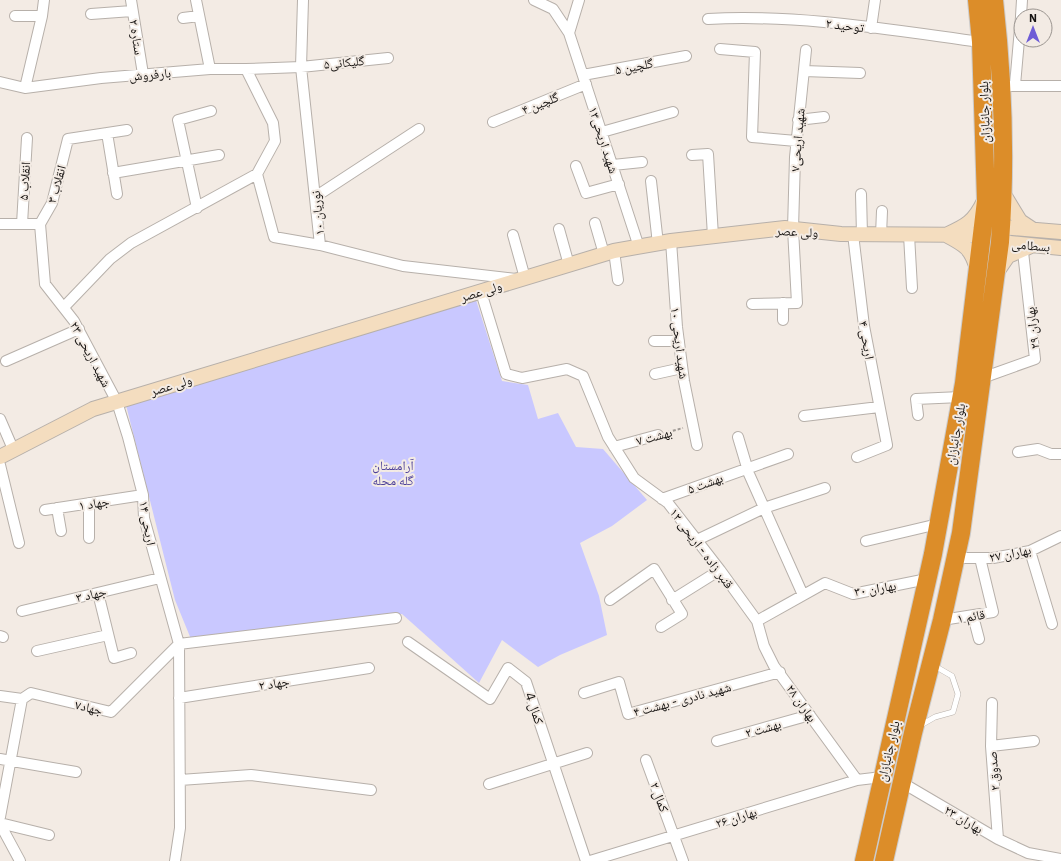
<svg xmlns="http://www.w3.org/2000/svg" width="1061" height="861" font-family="'IBM Plex Sans','Noto Naskh Arabic',sans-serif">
<rect width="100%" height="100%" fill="#f3ebe4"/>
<!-- green -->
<path fill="#c9c8ff" d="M476,300L502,381L528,385L538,419L558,413L576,447L603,449L647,500L612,526L580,543L599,596L607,635L560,655L538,667L502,640L479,683L402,614L193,644L175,600L126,405Z"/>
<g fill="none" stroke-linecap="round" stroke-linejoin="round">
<defs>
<path id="lane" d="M921,725L935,717L953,712L958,694L952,676L933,665"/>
<path id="street" d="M131,0L143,74
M196,0L210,69
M303,0L301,67L320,245
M534,0L553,9L569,33L639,247
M91,14L132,11
M15,16H42
M1021,16L1022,0
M183,18L199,16
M708,19C800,14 891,30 981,42
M871,28L875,0
M569,33L579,0
M720,49L755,52L752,137L796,141
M804,71L860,73
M583,75L686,56
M0,82L25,88L101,78L210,69H246L301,67L388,58
M1015,85L1021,17
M1009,86H1061
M25,88L42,16L44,0
M798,120L824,117
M493,122L586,84
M602,132L673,112
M107,133L117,194
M692,155L708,154L713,236
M613,165L642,162
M576,166L586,193L619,184
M113,173L219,155
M257,174L274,237L320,245L403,266L516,279
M651,181L658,244
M861,194L862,235
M315,197L419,129
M197,208L178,120L211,111
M595,223L604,254
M0,224H40
M22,224L27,138
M40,224L45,284L74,321L117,402L128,437L143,495L144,518L179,644L180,828L175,861
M40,224L52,203L68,139L127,130
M559,229L569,265
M853,234L864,326L887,445L857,457
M513,235L525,278
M881,235L882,211
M909,235L912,288
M671,241L677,327L684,381L697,445
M614,251L618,280
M481,292L506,374L522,378L567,369L583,376L608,437L634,478L668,503L720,570L757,621L764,646L774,666L857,780
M783,303V320
M752,304L797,303L793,229L795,157L806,50
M64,307L110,259L131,243L257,174L275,141L273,123L246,69
M654,341H679
M6,361L79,329
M655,374L682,368
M982,378L1035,359L1022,243
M918,415L916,399L961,397
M804,416L879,407
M0,419L13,449
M738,437L749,474L803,595
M614,447L658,435
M1018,452L1038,449L1051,454H1061
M0,465L19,543
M662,499L788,454
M89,503V538
M57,508L61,531
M45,510L143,495
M697,540L764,508L825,488
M866,541L938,524
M1030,551L1052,624
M955,558H993L1030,551L1061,536
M98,593L114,658L131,653
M610,600L654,569L682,614L661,627
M672,600L720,570
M22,611L160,578
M973,616L979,639
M942,620L993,612L980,558
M757,621L825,583L853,594L927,579
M0,636L3,637
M408,642L490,699L508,668L526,682L586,861
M179,644L396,618
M37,651L108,635
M584,693L619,682L628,714L780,672
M0,696L22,699
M179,698L369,668
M22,699L31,693L111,712L179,644
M992,703L991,746L998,839
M717,741L810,715
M991,746L1034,741
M0,759L76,772
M646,760L683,861
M180,780L251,775L371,790
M901,782L998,839L1028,853L1061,859
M489,784L587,753
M0,817L22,699
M0,823L49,835
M0,824L20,861
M590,861L857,780L882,777"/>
<path id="secondary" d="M1003,193L1020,221L1032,229
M1001,227L1061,232
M1000,242L1061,248
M977,269C971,248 965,245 946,235C966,226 974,222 984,201
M997,272L1008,256L1031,246
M0,457L93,409L614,251L671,241L785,228L841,234L983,235"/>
<path id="highway" d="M864,861L933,554L964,383L986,201L981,42L977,0
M884,861L913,733L942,620L961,533L1000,242C1006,162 1003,80 994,0"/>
</defs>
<!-- lane casing -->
<use href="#lane" stroke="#b7b0aa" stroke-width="6"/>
<!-- street casing -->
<use href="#street" stroke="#b7b0aa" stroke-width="12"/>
<!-- secondary casing -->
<use href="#secondary" stroke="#b7b0aa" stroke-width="16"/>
<!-- highway casing -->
<use href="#highway" stroke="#cccbcb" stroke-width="20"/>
<!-- path -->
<path stroke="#a09a95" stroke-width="2" stroke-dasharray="3 2" stroke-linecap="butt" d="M668,432L683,428"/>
<!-- lane -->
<use href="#lane" stroke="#fff" stroke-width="5"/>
<!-- street -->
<use href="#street" stroke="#fff" stroke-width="10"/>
<!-- secondary -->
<use href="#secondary" stroke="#f4ddbf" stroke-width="14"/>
<!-- highway -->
<use href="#highway" stroke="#dc8d29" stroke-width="18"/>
</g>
<g text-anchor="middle" stroke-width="4" stroke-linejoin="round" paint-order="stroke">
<!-- street labels -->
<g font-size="13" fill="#161311" stroke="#f3ebe4">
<text transform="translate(845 25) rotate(7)" y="5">توحید ۲</text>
<text transform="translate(137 37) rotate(81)" y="5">ستاره ۲</text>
<text transform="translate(344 62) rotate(-6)" y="5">گلیکانی۵</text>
<text transform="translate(634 66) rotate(-11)" y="5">گلچین ۵</text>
<text transform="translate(150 74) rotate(-5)" y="5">بارفروش</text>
<text transform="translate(540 103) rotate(-22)" y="5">گلچین ۴</text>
<text transform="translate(984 112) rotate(-92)" y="5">بلوار جانبازان</text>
<text transform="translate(604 140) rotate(72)" y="5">شهید اریحی۱۳</text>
<text transform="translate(797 140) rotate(-85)" y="5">شهید اریحی۷</text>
<text transform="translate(24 181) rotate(-86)" y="5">انقلاب ۵</text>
<text transform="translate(56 184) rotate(-74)" y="5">انقلاب ۳</text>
<text transform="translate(317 213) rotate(-96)" y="5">نوریان ۱۰</text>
<text transform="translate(797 231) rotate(3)" y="5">ولی عصر</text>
<text transform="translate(1031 245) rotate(5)" y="5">بسطامی</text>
<text transform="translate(481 291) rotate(-17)" y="5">ولی عصر</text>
<text transform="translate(1032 328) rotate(-97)" y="5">بهاران ۲۹</text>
<text transform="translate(867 340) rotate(80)" y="5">اریحی ۴</text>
<text transform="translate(680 343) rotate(83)" y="5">شهید اریحی ۱۰</text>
<text transform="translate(91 354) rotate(62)" y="5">شهید اریحی ۲۳</text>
<text transform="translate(171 385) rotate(-17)" y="5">ولی عصر</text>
<text transform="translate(955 434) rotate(-80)" y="5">بلوار جانبازان</text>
<text transform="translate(654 436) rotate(-15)" y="5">بهشت ۷</text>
<text transform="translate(705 483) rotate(-20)" y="5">بهشت ۵</text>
<text transform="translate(94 503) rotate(-9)" y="5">جهاد ۱</text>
<text transform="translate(148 523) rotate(80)" y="5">اریحی ۱۴</text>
<text transform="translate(702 548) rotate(53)" y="5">قنبر زاده - اریحی ۱۲</text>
<text transform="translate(1010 553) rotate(-11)" y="5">بهاران ۲۷</text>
<text transform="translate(875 588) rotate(-9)" y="5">بهاران ۳۰</text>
<text transform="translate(91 594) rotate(-13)" y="5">جهاد ۳</text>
<text transform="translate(971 616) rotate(-10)" y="5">قائم ۱</text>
<text transform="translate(274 683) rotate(-9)" y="5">جهاد ۲</text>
<text transform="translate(682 699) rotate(-15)" y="5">شهید نادری - بهشت ۴</text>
<text transform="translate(802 703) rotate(55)" y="5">بهاران ۲۸</text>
<text transform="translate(89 707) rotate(13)" y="5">جهاد۷</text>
<text transform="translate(535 708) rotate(71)" y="5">کمال 4</text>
<text transform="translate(763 728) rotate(-16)" y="5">بهشت ۲</text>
<text transform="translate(888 751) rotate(-77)" y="5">بلوار جانبازان</text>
<text transform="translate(993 771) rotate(-94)" y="5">صدوق ۲</text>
<text transform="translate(660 797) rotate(70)" y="5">کمال ۲</text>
<text transform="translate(736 817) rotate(-17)" y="5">بهاران ۲۶</text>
<text transform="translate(964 819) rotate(31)" y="5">بهاران ۲۳</text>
</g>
<!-- park labels -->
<g font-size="13" fill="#4d4099" stroke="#f3ebe4">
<text x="393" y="470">آرامستان<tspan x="393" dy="15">گله محله</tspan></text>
</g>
</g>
<!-- north arrow -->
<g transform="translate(1033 28)"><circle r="19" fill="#f3ebe4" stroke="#9b9590"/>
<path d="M0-3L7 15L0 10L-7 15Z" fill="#6e5cd6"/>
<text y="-6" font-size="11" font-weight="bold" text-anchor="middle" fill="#161311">N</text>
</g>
</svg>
